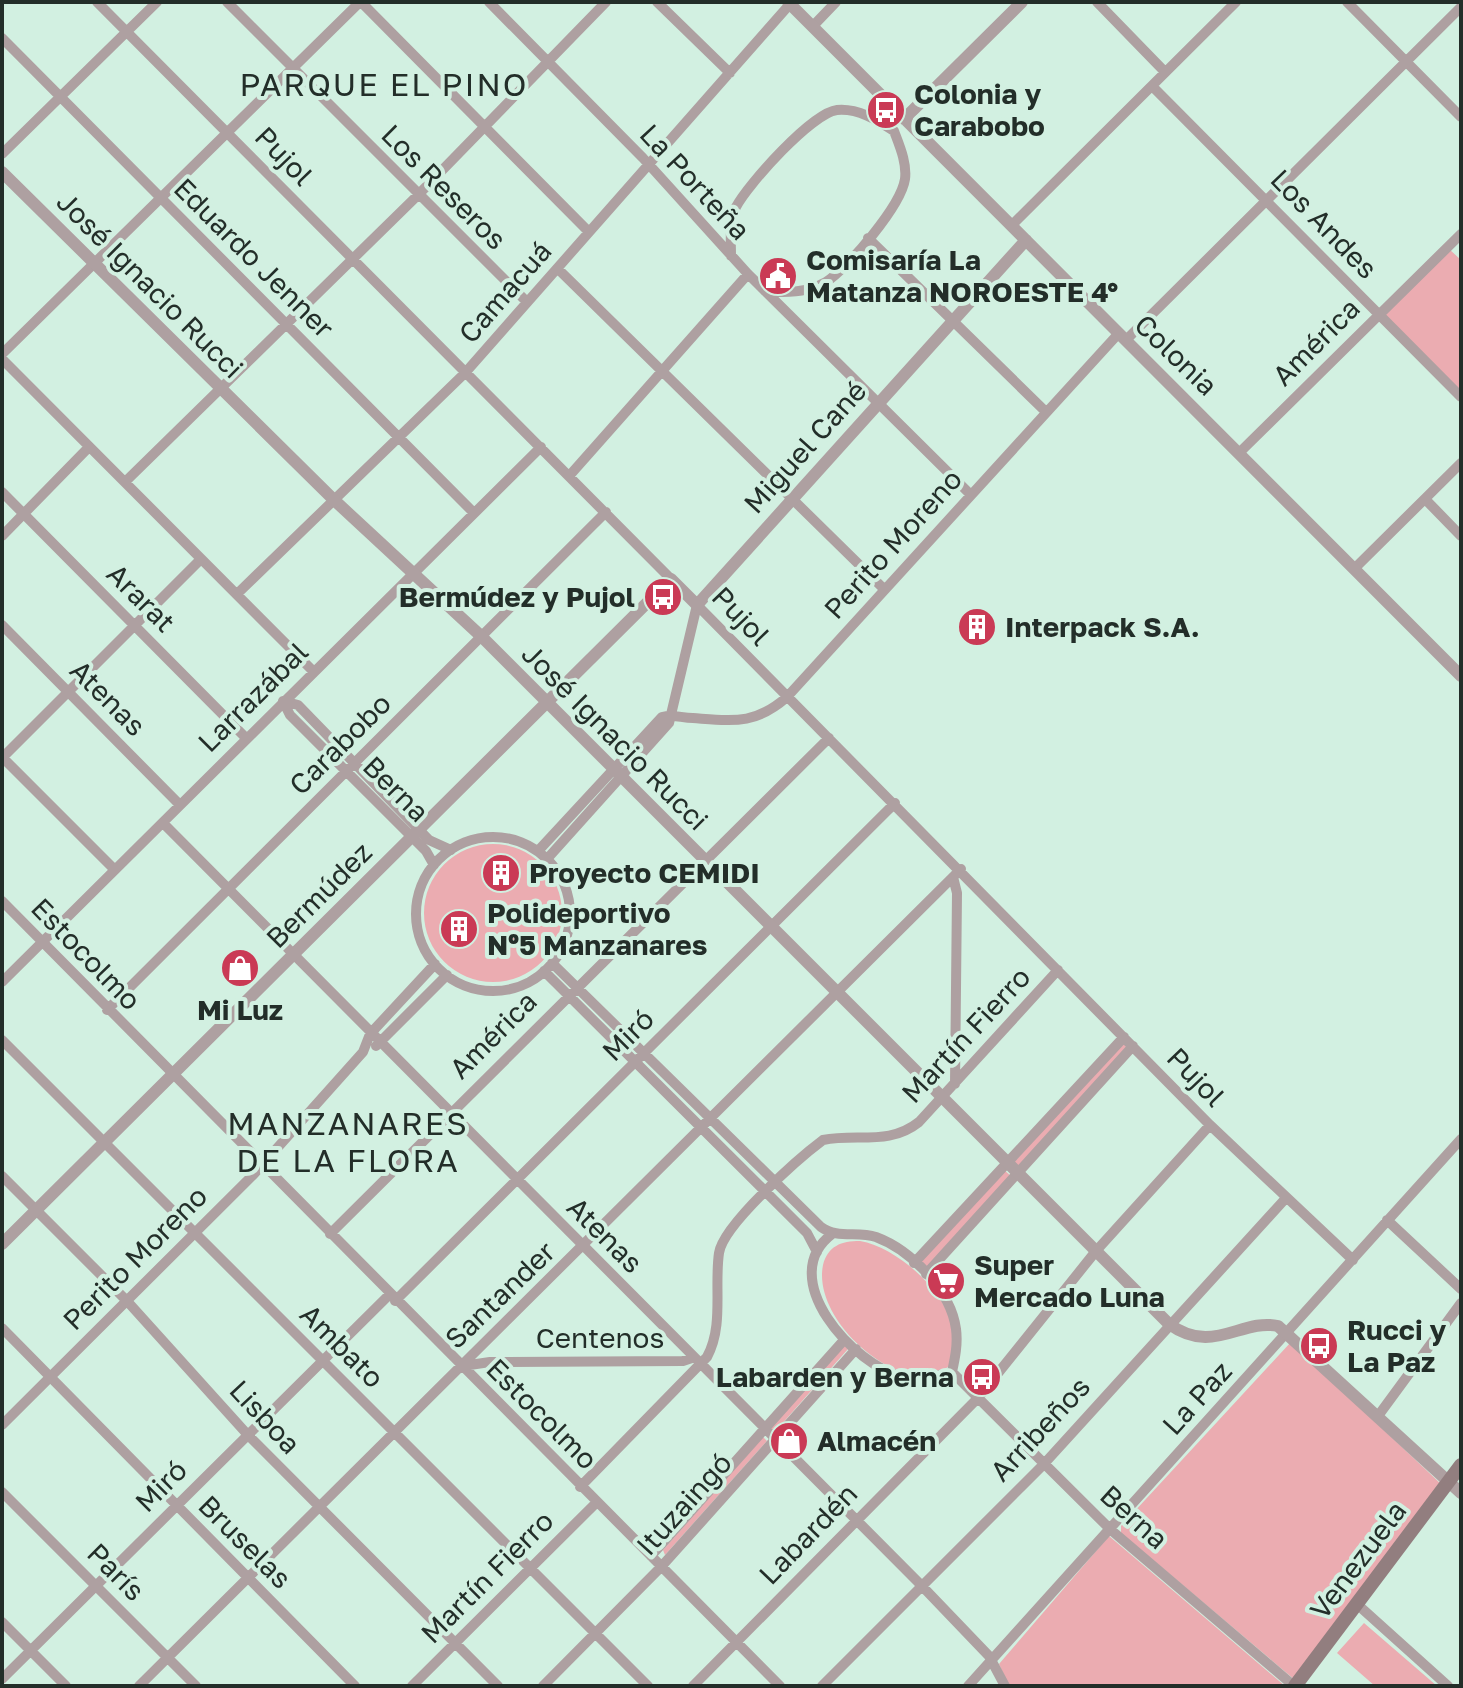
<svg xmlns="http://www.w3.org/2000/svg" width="1463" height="1688" font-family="'Golos Text',sans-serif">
<rect width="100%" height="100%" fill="#d2f0e1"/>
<!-- green -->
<path fill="#ebacb1" d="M1448,248L1461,260V392L1382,313Z
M424 913a69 69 0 1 1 138 0a69 69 0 1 1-138 0Z
M1123,1042L1128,1046L1018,1167L1013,1163Z
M1004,1170L1011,1176L925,1269L918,1262Z
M860,1241C894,1247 936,1283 949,1316C955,1332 952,1349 950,1365C909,1404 811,1324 823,1265C828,1246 841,1241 860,1241Z
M1291,1342L1442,1485L1295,1680L1121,1533V1526Z
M844,1345L848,1349L773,1434L768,1430Z
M763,1437L767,1441L665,1555L663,1550Z
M1109,1536L1285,1686H1009L999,1664Z
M1364,1623L1437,1686H1375L1337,1653Z"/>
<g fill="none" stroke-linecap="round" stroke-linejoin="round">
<!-- minor -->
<path stroke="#aea0a1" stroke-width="10" d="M97,2L671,579
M227,2L527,302
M361,2L588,231
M489,2L643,158L748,274L970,494
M657,2L730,73
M1097,2L1165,72
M1347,2L1461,117
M813,26L836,2
M2,38L473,512
M1152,86L1461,397
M2,154L157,2
M1012,225L1236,2
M868,238L1045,411
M731,256C731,241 729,221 736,207C748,184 812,113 837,110C858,108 877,120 894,131
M558,269L884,589
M765,291C785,293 808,293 826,282C848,268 901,206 905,179C907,163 900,147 894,131
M1126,340L1461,7
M2,354L360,2
M2,359L313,671
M1240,452L1461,234
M570,475L748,274
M125,482L418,195L606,2
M2,492L246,738
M1425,499L1461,536
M2,536L89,447
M1355,568L1461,463
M237,594L465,373L790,4
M2,625L180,805
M283,701L298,705L429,840L451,850
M283,701L290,715L426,851L434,865
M2,757L114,869
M2,758L201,559
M163,823L921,1585L989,1656L1005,1686
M416 914a77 77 0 1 1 154 0a77 77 0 1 1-154 0Z
M538,851L662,717C674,714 681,718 693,718C734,721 755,725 787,697L1119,333
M547,859L669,723L697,605L1210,1125L1353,1260
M953,877L957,893L955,1084
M2,901L780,1686
M552,963L821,1227C837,1239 857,1231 876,1237C911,1250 951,1291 956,1329C958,1344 955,1358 952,1372
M544,971L807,1233L817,1252
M2,982L541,447
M107,1010L606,512
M2,1040L648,1686
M376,1046L447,975
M2,1176L127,1301L247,1434L498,1686
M1387,1220L1461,1289
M330,1234L829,738
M832,1234C774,1278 854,1366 903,1377C919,1381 936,1376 952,1372
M914,1263L1124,1037
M926,1274L1133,1046
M395,1301L895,803
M2,1328L355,1686
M463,1366L490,1362L683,1361L692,1358
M952,1372L1111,1530L1294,1686
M1378,1416L1461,1303
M2,1425L254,1174L363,1052L370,1034L435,964
M580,1487L707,1357C724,1326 714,1287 719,1253C723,1225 799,1158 823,1140C857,1133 889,1146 919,1122L1058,970
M2,1492L196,1686
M651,1556L844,1340
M1358,1605L1448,1686
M2,1622L66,1686
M2,1679L389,1295
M139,1686L961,869
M412,1686L596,1503
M543,1686L661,1567L856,1349
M693,1686L978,1398L1096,1251L1210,1125
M822,1686L1043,1465L1286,1198
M968,1686L1461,1139"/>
<!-- tertiary -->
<path stroke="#aea0a1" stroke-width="12" d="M788,2L1461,676
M904,119L1022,2
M2,172L333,499L482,637L1169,1324C1213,1356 1241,1318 1278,1326L1461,1493
M2,1244L671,579L697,605L1026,240"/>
<!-- secondary -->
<path stroke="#927e7f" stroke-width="14" d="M1295,1686L1461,1465"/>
</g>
<!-- icons -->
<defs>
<symbol id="bus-disc" viewBox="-11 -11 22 22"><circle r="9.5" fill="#ca3a55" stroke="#d2f0e1"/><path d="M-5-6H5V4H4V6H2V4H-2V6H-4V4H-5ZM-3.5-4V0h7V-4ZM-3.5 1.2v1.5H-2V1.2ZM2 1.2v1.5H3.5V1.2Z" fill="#fff"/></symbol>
<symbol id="civic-disc" viewBox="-11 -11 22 22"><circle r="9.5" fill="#ca3a55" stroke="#d2f0e1"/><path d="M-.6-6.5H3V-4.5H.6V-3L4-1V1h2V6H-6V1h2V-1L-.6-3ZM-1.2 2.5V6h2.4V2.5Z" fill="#fff"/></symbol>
<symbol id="building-disc" viewBox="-11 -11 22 22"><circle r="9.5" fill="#ca3a55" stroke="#d2f0e1"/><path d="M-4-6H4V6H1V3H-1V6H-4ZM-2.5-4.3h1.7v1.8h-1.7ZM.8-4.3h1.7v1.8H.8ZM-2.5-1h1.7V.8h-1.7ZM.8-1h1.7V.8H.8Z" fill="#fff"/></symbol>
<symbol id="shop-disc" viewBox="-11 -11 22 22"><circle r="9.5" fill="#ca3a55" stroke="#d2f0e1"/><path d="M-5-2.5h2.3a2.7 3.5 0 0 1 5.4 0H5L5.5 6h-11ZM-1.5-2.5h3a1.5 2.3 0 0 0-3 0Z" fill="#fff"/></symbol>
<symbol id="supermarket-disc" viewBox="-11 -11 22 22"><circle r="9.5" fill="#ca3a55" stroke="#d2f0e1"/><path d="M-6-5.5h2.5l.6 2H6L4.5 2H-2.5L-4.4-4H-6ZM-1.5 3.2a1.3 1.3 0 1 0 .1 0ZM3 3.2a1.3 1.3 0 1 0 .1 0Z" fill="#fff"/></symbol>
</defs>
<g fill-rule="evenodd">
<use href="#bus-disc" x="864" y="88" width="44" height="44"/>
<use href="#civic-disc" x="756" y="254" width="44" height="44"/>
<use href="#bus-disc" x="641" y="575" width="44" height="44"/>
<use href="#building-disc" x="955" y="605" width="44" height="44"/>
<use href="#building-disc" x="479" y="851" width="44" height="44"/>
<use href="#building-disc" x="437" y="907" width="44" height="44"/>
<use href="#shop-disc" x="218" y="946" width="44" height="44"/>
<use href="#supermarket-disc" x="924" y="1259" width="44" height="44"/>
<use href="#bus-disc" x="1297" y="1324" width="44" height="44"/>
<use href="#bus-disc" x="960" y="1355" width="44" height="44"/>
<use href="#shop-disc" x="767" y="1419" width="44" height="44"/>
</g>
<g text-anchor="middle" stroke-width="8" stroke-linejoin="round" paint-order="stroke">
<!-- poi labels -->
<g font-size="28" font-weight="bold" fill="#232e29" stroke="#d2f0e1" text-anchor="start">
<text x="914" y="104">Colonia y<tspan x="914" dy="32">Carabobo</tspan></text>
<text x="806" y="270">Comisaría La<tspan x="806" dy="32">Matanza NOROESTE 4°</tspan></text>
<text x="635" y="607" text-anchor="end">Bermúdez y Pujol</text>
<text x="1005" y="637">Interpack S.A.</text>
<text x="529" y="883">Proyecto CEMIDI</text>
<text x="487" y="923">Polideportivo<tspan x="487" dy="32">Nº5 Manzanares</tspan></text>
<text x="240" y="1020" text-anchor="middle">Mi Luz</text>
<text x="974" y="1275">Super<tspan x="974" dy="32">Mercado Luna</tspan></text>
<text x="1347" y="1340">Rucci y<tspan x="1347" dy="32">La Paz</tspan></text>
<text x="954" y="1387" text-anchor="end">Labarden y Berna</text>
<text x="817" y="1451">Almacén</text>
</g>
<!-- street labels -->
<g font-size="28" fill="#232e29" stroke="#d2f0e1">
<text transform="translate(284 156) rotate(46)" y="10">Pujol</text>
<text transform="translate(695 182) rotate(47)" y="10">La Porteña</text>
<text transform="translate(444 187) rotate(45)" y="10">Los Reseros</text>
<text transform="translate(1324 224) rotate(46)" y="10">Los Andes</text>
<text transform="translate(254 258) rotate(45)" y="10">Eduardo Jenner</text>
<text transform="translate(150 285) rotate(45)" y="10">José Ignacio Rucci</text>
<text transform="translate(505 292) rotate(-49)" y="10">Camacuá</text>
<text transform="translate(1316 342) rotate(-45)" y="10">América</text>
<text transform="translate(1176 355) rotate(44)" y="10">Colonia</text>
<text transform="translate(805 447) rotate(-48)" y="10">Miguel Cané</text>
<text transform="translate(893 544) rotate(-48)" y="10">Perito Moreno</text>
<text transform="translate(141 598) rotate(45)" y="10">Ararat</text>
<text transform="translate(741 616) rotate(46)" y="10">Pujol</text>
<text transform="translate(253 697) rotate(-45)" y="10">Larrazábal</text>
<text transform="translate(108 698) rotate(45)" y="10">Atenas</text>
<text transform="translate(615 737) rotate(45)" y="10">José Ignacio Rucci</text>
<text transform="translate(340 744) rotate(-45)" y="10">Carabobo</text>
<text transform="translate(396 789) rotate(45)" y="10">Berna</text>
<text transform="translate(319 895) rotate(-45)" y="10">Bermúdez</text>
<text transform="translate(86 954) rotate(46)" y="10">Estocolmo</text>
<text transform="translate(493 1035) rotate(-45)" y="10">América</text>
<text transform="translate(628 1035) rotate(-45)" y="10">Miró</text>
<text transform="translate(966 1035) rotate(-47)" y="10">Martín Fierro</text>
<text transform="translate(1196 1077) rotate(46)" y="10">Pujol</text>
<text transform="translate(605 1235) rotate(45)" y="10">Atenas</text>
<text transform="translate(135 1258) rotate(-45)" y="10">Perito Moreno</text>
<text transform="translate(500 1295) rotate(-44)" y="10">Santander</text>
<text x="600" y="1348">Centenos</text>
<text transform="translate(342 1346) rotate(45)" y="10">Ambato</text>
<text transform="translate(1197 1398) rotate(-48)" y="10">La Paz</text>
<text transform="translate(542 1414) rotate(45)" y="10">Estocolmo</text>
<text transform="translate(265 1417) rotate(47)" y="10">Lisboa</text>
<text transform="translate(1040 1429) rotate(-47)" y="10">Arribeños</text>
<text transform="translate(161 1486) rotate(-45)" y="10">Miró</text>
<text transform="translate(684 1504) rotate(-48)" y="10">Ituzaingó</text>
<text transform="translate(1134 1517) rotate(42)" y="10">Berna</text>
<text transform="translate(808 1534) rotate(-46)" y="10">Labardén</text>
<text transform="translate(245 1542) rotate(45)" y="10">Bruselas</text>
<text transform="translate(1358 1560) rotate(-53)" y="10">Venezuela</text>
<text transform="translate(116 1572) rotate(45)" y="10">París</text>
<text transform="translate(487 1577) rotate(-45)" y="10">Martín Fierro</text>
</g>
<!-- quarter labels -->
<g font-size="32" letter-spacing="2" fill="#232e29" stroke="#d2f0e1">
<text x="384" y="96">PARQUE EL PINO</text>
<text x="348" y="1135">MANZANARES<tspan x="348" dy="37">DE LA FLORA</tspan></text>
</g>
</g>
<!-- border -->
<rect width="1463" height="1688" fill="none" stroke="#232e29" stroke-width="8"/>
</svg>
